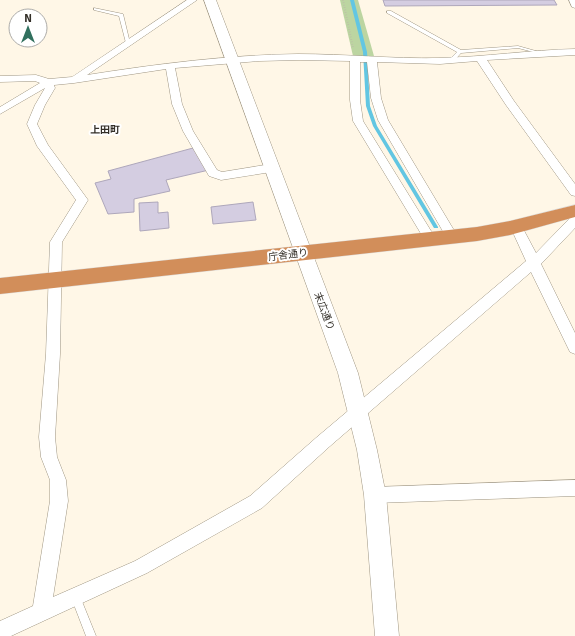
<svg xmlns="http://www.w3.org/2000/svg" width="575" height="636" font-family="Signika,'Noto Sans JP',sans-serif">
<rect width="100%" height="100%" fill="#fff7e7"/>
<!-- green -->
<path fill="#bcd5a1" d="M340,0H358L374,56H353Z"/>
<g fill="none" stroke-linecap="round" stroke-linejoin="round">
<!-- stream -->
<path fill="#62c6e2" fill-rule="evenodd" d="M350,0H354L367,52L370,106L377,126L438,227V228H434L373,126L366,106L363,52Z"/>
</g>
<!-- building -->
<path fill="#d4cde1" stroke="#aea7bb" d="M383,0H554L557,5L385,6Z
M193,148L209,170L166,180L170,191L134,199V212L108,214L95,183L111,179L108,171Z
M158,202V213L168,212L169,228L140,231L139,203Z
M253,202L256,220L213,224L211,207Z"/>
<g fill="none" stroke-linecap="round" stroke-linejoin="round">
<defs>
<path id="service" d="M94,8L123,14L130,43V44L126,43L119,16L94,10Z
M387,11H391L461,50L518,46L543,53L541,54L518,48L461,53L453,62H449V60L457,52L387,13Z
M76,592L79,594L96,636H86L71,597L73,594Z"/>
<path id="minor" d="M187,0H197L87,75C157,64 227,55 298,54C345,54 392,59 439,58C485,57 530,50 575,49V55L487,60L514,101L575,184V196L571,195L506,105L477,61L440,64L377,62L381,98L388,120L458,237L456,240L452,241L448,240L378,120L371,98L367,62H360V100L363,121L436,239L434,242L430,243L426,242L353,121L350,100V61L299,60L259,61L175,68L182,104L193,131L217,170L222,172L271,164L275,165L277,168L275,171L271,172L221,180L209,176L183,131L172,104L166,69L74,83L54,85L55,88L45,105L37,124L48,145L88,200L62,242L60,354L55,437L57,457L66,480L68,501L53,597L135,561L250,496L317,437L526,261L510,226L512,223L516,222L520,223L536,253L571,217L575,216V228L541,264L575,333V354L570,352L531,272L329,447L262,508L147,573L11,636H0V621L33,606L50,501V480L41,457L39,437L46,354L50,242L76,200L37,146L27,124L35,105L45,88L0,114V107L40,83L35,81L0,82V76L36,75L49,79L72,77Z
M569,0H575V8L572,7Z
M575,480V496L375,503L369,501L367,495L369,489L375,487Z"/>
<path id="tertiary" d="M204,0H216L358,373L377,450L386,495L399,636H375L364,495L357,450L338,373Z"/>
<path id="trunk" d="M575,205V217L510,235L477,241L0,294V278L477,227L510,221Z"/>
</defs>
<!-- service casing -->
<use href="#service" stroke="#9f9683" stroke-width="1"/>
<!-- minor casing -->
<use href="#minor" stroke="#9f9683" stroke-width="1"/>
<!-- tertiary casing -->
<use href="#tertiary" stroke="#9f9683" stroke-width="1"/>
<!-- trunk casing -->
<use href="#trunk" stroke="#dededd" stroke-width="1"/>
<!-- path -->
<path stroke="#bbb5a8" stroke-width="2" stroke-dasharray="0.5 2" stroke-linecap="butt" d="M343,0L353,48"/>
<!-- service -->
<use href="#service" fill="#fff" fill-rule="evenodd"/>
<!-- minor -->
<use href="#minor" fill="#fff" fill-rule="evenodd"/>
<!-- tertiary -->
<use href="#tertiary" fill="#fff" fill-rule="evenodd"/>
<!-- trunk -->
<use href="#trunk" fill="#d28e5a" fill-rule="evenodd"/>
</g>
<g text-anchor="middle" stroke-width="4" stroke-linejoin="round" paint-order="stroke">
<!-- far-quarter labels -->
<g font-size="10" font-weight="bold" fill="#332f28" stroke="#fff">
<text x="105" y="133">上田町</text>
</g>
<!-- street labels -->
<g font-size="10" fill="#332f28" stroke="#fff">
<text transform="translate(288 254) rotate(-7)" y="4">庁舎通り</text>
<text transform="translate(325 311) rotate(69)" y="4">末広通り</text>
</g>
</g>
<!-- north arrow -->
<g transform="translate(28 28)"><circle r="19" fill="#ffffff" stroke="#adaca9"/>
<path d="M0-3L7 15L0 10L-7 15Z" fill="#31705e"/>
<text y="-6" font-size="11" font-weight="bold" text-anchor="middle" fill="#332f28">N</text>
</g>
</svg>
